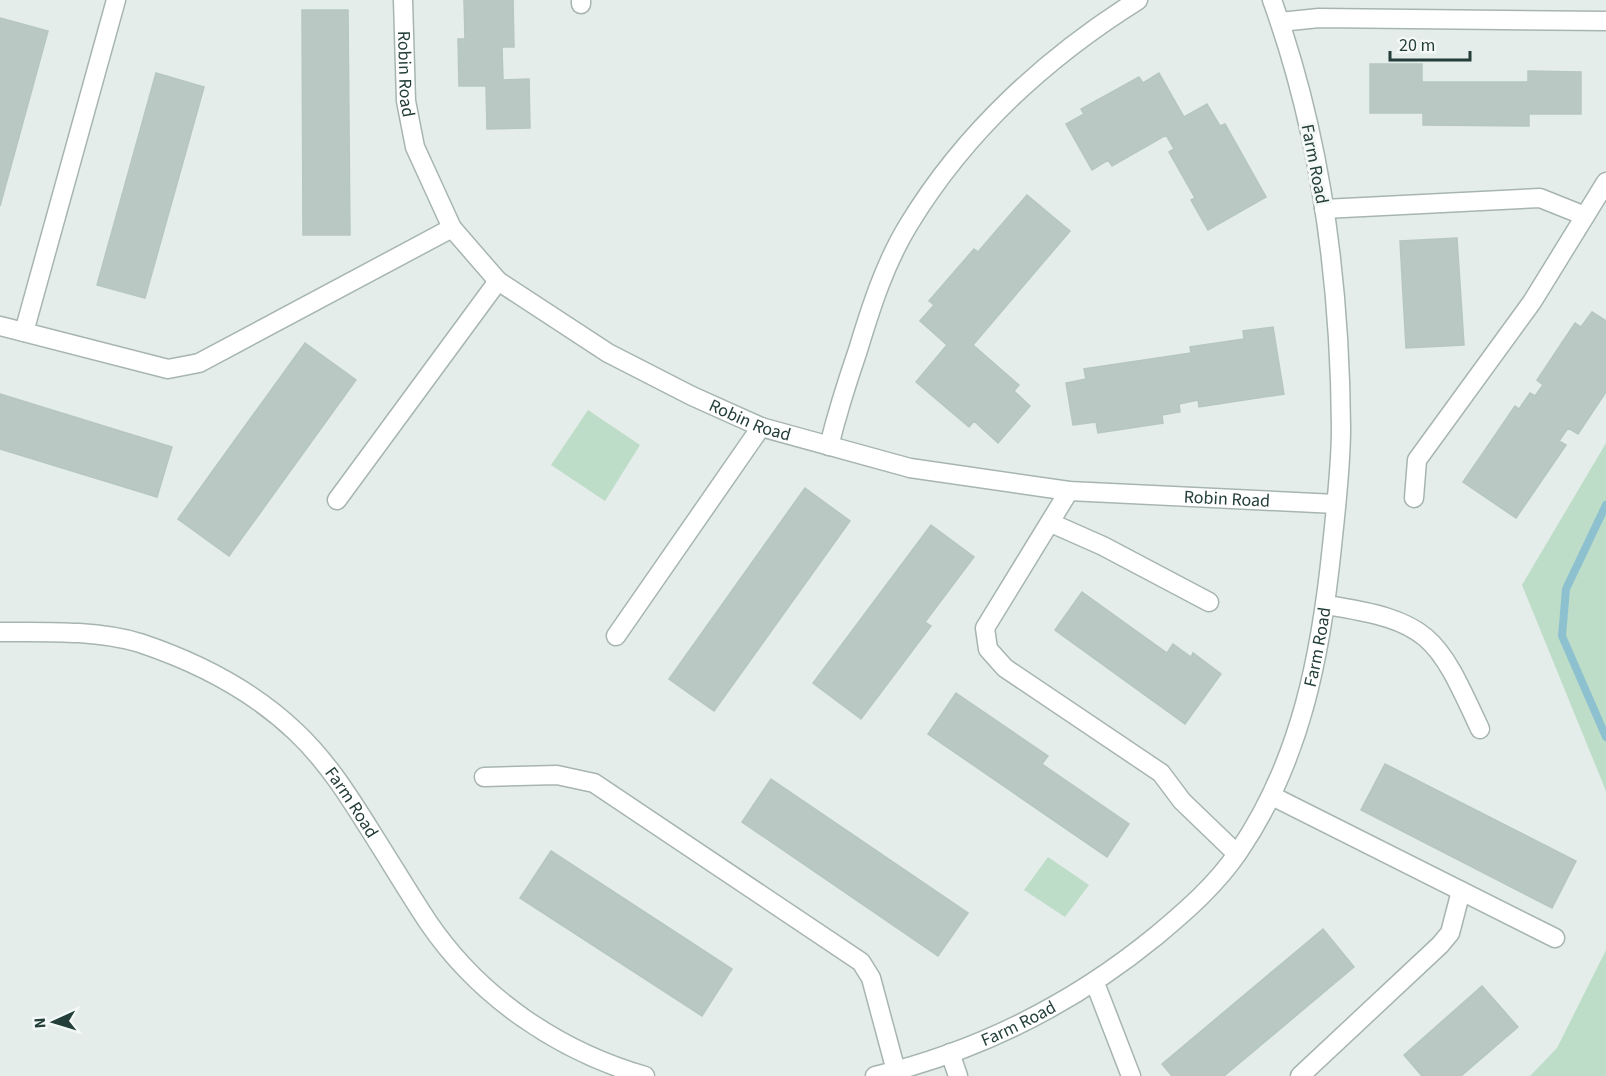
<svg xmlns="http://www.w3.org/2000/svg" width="1606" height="1076" font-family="'Source Sans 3',sans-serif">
<rect width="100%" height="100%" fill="#e4edea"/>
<!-- green -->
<path fill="#beddc8" d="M588,410L640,445L605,501L551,465Z
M1606,443V791L1522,585Z
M1048,857L1089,885L1065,917L1024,890Z
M1606,950V1076H1530L1557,1048Z"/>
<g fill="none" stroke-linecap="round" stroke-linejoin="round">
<!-- stream -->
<path stroke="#8ec1d0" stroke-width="8" d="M1606,505L1566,589L1562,636L1606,737"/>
</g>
<!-- building -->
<path fill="#b9c8c3" stroke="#b6c6c1" stroke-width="1.5" d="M464,0H513L514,47H502L503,80L529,79L530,128L487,129L486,86H459L458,39H465Z
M302,10H348L350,235H303Z
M0,18L48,31L0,206Z
M1370,64H1422V82H1528V71L1581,72V114H1529V126L1423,125V113H1370Z
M156,73L204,87L145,298L97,285Z
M1159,73L1184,117L1207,104L1220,126L1225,124L1266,197L1208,230L1191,200L1195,198L1169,152L1174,149L1166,135L1112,166L1108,160L1092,170L1066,124L1084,114L1081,109L1139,77L1143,83Z
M1027,195L1070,231L973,345L1019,385L1014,391L1030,406L998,443L974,421L969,427L916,382L947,345L920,321L934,305L929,301L974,249L978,252Z
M1457,238L1464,345L1406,348L1400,241Z
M1592,312L1606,321V392L1578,434L1568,428L1559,441L1566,445L1516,518L1463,482L1515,406L1519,409L1530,393L1535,396L1543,385L1537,380L1575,323L1581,327Z
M1273,327L1284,394L1199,407L1198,400L1179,404L1180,412L1162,415L1163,423L1098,433L1096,422L1073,425L1066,383L1086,379L1084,369L1191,353L1190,347L1244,339L1243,331Z
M305,343L356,380L229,556L178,519Z
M0,394L172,447L157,497L0,449Z
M805,488L850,521L714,711L669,679Z
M931,525L974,557L925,622L931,626L861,719L813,683Z
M1082,592L1167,653L1173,644L1191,657L1193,653L1221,674L1185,724L1055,630Z
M956,693L1048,756L1042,764L1129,824L1107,857L928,734Z
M1385,764L1576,861L1552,908L1361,810Z
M771,779L968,913L938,956L742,822Z
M551,851L732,969L702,1016L520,898Z
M1323,929L1354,967L1224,1076H1172L1162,1064Z
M1482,986L1518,1027L1461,1076H1422L1404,1055Z"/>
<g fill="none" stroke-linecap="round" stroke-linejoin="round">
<defs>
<g id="minor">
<path id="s1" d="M403,0L406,101L415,147L452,228L498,281L608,353L692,396L761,427L910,468L1069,491L1336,504"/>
<path d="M581,0V4"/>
<path d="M1280,22L1319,18L1606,21"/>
<path d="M1324,209L1540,198L1585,216"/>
<path d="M0,326L168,369L199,363L452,228"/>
<path d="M24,332L116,0"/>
<path d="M829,446C837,414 847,382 858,350C871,307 885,263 909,224C965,132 1047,57 1138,0"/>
<path d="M1069,491L985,628L988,649L1005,668L1161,773L1182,801L1237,854"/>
<path d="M1414,498L1417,460L1532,302L1606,182"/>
<path d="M337,500L498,281"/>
<path d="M1051,523L1103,546L1209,602"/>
<path d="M1326,605C1431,621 1437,636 1480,729"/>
<path id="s2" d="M0,632C45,632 97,630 140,643C197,662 252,690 296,732C332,766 356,808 382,849C397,873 412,898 428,922C479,997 558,1051 645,1076"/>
<path d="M616,636L761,427"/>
<path d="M484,777L557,775L594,783L861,962L871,978L896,1071"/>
<path d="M1272,796L1555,938"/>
<path d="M1095,983L1131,1076"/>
<path d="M950,1053L958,1076"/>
<path id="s3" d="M875,1076C979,1051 1074,1003 1156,936C1186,911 1217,884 1239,851C1301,760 1321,654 1332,546C1336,507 1341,467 1341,428C1340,284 1321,135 1272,0"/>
<path d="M1300,1076L1440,945L1450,933L1461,891"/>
</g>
</defs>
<!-- minor casing -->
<use href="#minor" stroke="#a7b5b1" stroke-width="21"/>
<!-- minor -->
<use href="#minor" stroke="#fff" stroke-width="18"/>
</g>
<g text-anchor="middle" stroke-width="6" stroke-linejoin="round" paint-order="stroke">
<!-- street labels -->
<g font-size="18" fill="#243e39" stroke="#f4f9f7">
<text dy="6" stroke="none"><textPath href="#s1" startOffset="74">Robin Road</textPath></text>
<text transform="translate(1315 164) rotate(79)" y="6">Farm Road</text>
<text dy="6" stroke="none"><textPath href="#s1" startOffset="596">Robin Road</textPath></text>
<text dy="6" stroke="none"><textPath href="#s1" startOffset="1082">Robin Road</textPath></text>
<text dy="6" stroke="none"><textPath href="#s3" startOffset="656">Farm Road</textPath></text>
<text dy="6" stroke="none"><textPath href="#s2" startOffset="412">Farm Road</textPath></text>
<text dy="6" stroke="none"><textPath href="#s3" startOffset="153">Farm Road</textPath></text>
</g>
</g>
<!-- north arrow -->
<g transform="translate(54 1022) rotate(266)" stroke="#f4f9f7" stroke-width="4.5" paint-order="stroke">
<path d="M0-4.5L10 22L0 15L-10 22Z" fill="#243e39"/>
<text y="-9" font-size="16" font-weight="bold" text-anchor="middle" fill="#243e39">N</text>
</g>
<!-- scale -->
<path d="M1390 51v9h80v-9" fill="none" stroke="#243e39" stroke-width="3"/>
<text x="1399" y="51" font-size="18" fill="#243e39" stroke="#f4f9f7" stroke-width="4.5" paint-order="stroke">20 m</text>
</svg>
